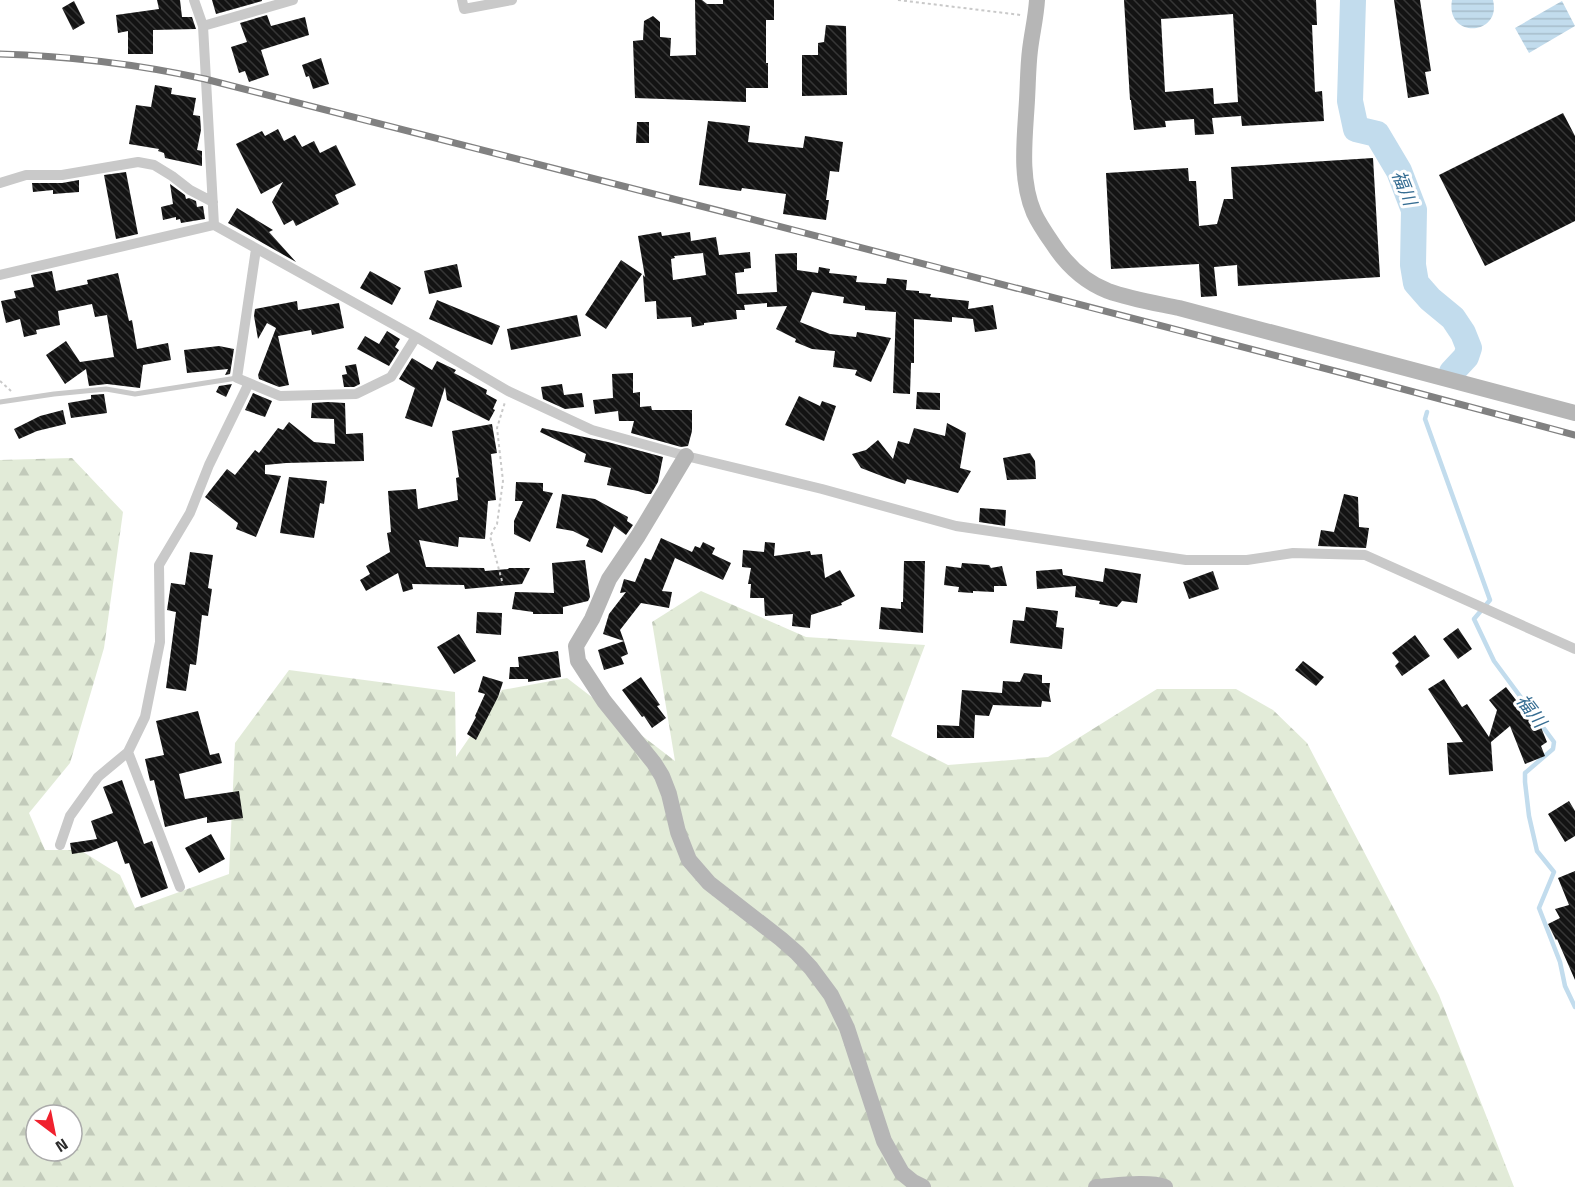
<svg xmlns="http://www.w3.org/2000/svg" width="1575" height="1187" font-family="'Titillium Web','Noto Sans JP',sans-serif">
<defs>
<pattern id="forest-firs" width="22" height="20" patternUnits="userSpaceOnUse" patternTransform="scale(1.5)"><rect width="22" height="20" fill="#e2ebd8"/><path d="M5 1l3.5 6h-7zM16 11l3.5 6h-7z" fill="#c2caba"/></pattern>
<pattern id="water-rules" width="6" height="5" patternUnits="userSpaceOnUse" patternTransform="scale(1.5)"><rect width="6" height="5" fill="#c2dced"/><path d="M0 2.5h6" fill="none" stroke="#a7bdcb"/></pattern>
<pattern id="building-back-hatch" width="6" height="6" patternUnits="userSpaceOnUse" patternTransform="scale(1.5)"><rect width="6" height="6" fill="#131313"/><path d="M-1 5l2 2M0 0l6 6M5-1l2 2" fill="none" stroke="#363636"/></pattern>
</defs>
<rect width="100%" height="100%" fill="#fff"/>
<!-- forest -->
<path fill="url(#forest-firs)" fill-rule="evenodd" d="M72,458L123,512L104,648L70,763L29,813L45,850H80L120,875L135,908L229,874L235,743L289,670L455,692L456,757L502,690L567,678L675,761L652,622L701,591L806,637L925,645L891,736L948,765L1048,757L1157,689H1236L1273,710L1307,743L1439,995L1514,1187H0V460ZM36,1115H72V1151H36Z"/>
<!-- water -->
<path fill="url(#water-rules)" d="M1452,0H1493C1502,36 1445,39 1452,0Z
M1562,1L1575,26L1529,53L1515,28Z"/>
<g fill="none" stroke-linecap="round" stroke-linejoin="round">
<!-- stream -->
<path stroke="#c2dced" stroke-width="4.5" d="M1427,412L1425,419L1490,600L1474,619L1494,661L1554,742L1553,749L1525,773V782L1529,816L1537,851L1554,872L1539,908L1560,962L1565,986L1575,1007"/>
<!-- river -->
<path stroke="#c2dced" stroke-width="26" d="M1353,0L1350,101L1356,129L1377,134L1399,171L1414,210L1413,265L1416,283L1430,299L1453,318L1463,333L1469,348L1466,357L1452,372"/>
</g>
<!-- building -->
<path fill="url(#building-back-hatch)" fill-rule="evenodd" d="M157,0H180L182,17H192L196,29L153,30V54H128V31L118,33L116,15L159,9Z
M212,0H262V1L216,14Z
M695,0H702L707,4H723V0H774V20H766V63H768V88H746V102L635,98L633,41L643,40L644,21L653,16L660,22V37L671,38L670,56L696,55Z
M1124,0H1316L1317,25H1312L1315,92L1322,91L1324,121L1242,126L1241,116L1212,118L1214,134L1195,135L1194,119L1165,121L1166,127L1134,130L1131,100H1130ZM1233,14L1238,102L1214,104L1213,88L1165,92L1161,19Z
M1394,0H1420L1431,71L1425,72L1429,94L1408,98Z
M74,1L85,23L73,30L62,8Z
M267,15L271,26L305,17L309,35L261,50L269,75L249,82L245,71L239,73L231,47L247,42L240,23Z
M826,25L846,26L847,95L802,96V55H818V43L824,42Z
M321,58L329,84L313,89L309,76L306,77L302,65Z
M155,85L172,88L171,94L196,98L193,115L200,116L201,130L197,150L202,151V166L165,158L164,153L158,151L159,149L129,144L136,105L151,107Z
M1563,113L1575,136V221L1485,266L1439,175Z
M708,121L750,126L748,142L803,148L805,136L843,142L839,172L830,171L826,200H829L826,220L783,214L786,194L742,188L741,191L699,185Z
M637,122H649V143H636Z
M278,129L284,141L295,135L302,147L314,141L320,153L336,145L356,185L335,195L339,204L296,226L293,220L284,225L272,202L283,182L261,194L236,144L262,131L265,136Z
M1373,158L1380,277L1238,286L1237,265L1214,267L1217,296L1201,297L1199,264L1111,269L1106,173L1188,168L1189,181H1196L1199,226L1217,224L1224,199H1233L1231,167Z
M126,172L138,234L116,239L104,175Z
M79,180V192L53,194V190L33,192L32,183H62Z
M170,184L185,195L186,199L189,198L196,201L197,207L203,206L205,219L181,223L180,219L176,220V217L163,220L161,207L173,204Z
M237,208L273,230L269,232L296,262L228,223Z
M661,232L662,236L690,232L691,241L716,237L719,255L750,252L751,268L744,269V272L735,273L737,294L777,292L775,254L797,253V270L818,273L819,267L830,269L829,273L857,276L856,282L886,284L887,278L907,280L906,290L919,291V293L931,294L930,297L969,301L968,309L993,305L997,329L975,332L973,319L952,317V322L914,319V363H911L910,394L893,393L896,312L865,310V306L843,303L844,297L812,292L800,322L830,334L856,337L857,332L891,338L871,382L855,375L857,370L833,367L835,351L812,349L795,342L796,339L776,329L787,306L767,307V303L744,305L745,310H736L737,319L704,323V325L692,327L691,317L657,319L656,301L645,302L643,275L645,277L638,236ZM703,253L706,275L673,280L671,259L675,258L674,256Z
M621,260L642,274L606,329L585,315Z
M457,264L462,287L429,294L424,271Z
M52,271L56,291L88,284L87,280L118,273L129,321L132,320L137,349L168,343L171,360L143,365L140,388L107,384L89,386L86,369L65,384L46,355L66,341L80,362L114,357L107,315L95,317L92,304L58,311L60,325L36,330L37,334L24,337L20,319L6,323L1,301L16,298L14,291L34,287L31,275Z
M370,271L401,288L392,305L360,288Z
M437,300L500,326L492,345L429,319Z
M297,301L298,310L339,303L344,328L312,335L311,330L278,336L289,385L279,387L259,379L258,375L276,328L267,323L258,339L254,316L255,309Z
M577,315L581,336L511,350L507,329Z
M387,331L400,339L395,347L399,350L389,366L357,349L365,336L379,344Z
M219,346L234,349L230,374L225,375L228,369L187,373L184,350Z
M412,358L432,370L437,361L456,370L454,373L487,390L486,394L497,400L493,409L495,410L489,421L447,400L445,387L432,427L405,418L415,388L399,379Z
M356,364L360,384L354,387H344L342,375L347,374L345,366Z
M633,373V393L640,392V407L651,406L652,410H692V431L688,446L681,447L631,433L634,421H619L618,411L595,414L593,400L613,398L612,374Z
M232,384L226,397L216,392L219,386Z
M562,384L564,395L582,393L584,407L565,409L543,399L541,387Z
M917,392L940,393V410L916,409Z
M253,393L272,401L265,417L245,410Z
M104,394L107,413L71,418L68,403L91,399V395Z
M799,396L820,406L822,401L836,406L824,441L785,425Z
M328,402L345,403L346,434L363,433L364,461L286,463L265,465V474L281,476L256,537L236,529L238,523L205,497L227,469L235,475L255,450L259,453L278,428L283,430L289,422L314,442L335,444L334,419L311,418L312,403Z
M63,410L66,424L37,431L19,439L14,429L40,416Z
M947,423L966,433L960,468L971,471L958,493L907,479L905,484L887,478L861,468L852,454L866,450L878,440L893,459L898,441L909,444L914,428L945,436Z
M492,424L497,453L491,454L496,500L488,501L485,539L459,537L458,547L419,540L426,567L484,568L485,571L508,569L509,568H530L522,584L465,589L464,585L412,584L413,589L403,592L398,573L366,591L360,580L370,574L366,566L390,552L387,533L391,532L388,491L416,489L418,509L458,500L456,478L459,477L452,431Z
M542,428L608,442L663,457L658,482L651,494H646L638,491L607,485L611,468L584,462L586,454L540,432Z
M1030,453L1035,461L1036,479L1007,480L1003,458Z
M289,477L327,481L324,504L320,503L314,538L280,533Z
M516,482L543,483V491L553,493L530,542L514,534V521L523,501H515Z
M562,494L595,499L628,517L627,521L633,525L626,535L614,526L602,553L586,546L589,539L573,531L556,528Z
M1344,494L1358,497L1359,527L1369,528L1366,548L1318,546L1321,530L1334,532Z
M980,508L1006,510L1005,526L979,522Z
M661,538L692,552L695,546L700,548L703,542L715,548L712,554L731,563L723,580L675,558L662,591L672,592L669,608L641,603L620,630L624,641L603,634L609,614L626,592L620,593L624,579L635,582L645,558L651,560Z
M765,542L775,543L774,556L810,551L811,555L822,554L825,578L840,570L855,596L841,603L842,605L811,615L810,628L792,626L793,614L765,616L764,598H750L751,584H748L751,568L742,567L743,550L764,552Z
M190,552L213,555L208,588L212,589L208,616L202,615L196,665L190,664L186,691L166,688L176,612L167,610L171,583L185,585Z
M585,560L590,597L588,601L563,607V614H533V612L512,609L515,592L554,593L552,563Z
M904,561H925L923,633L879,629L881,607L901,609V602H903Z
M962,563L989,565L991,568L1002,566L1007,586H994V592L973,591V593L958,592L959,587L944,585L946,566L961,568Z
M1105,568L1141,574L1137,603L1122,601L1117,607L1099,604L1100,601L1075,597L1076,586L1037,589L1036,571L1062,569L1063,575L1103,582Z
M1213,571L1219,589L1189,599L1183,582Z
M1026,607L1058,611L1056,627L1064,628L1062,649L1010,643L1013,620L1024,621Z
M477,612L502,613L501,635L476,633Z
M1458,628L1472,649L1458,659L1443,639Z
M459,634L476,661L454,674L437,647Z
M1415,635L1430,656L1402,676L1395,666L1399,662L1392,653Z
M624,641L628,654L621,657L624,664L604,670L598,650Z
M558,651L561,677L528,682V679H509L510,667H519L518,657Z
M1303,661L1324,677L1316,686L1295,670Z
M1024,673L1042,675V683H1050L1049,692L1051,702L1042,701L1041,707L993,705L989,716L975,715L974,738H937V725L959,726L962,690L1002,693L1003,681L1020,682Z
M483,676L503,682L498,697L476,740L467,734L476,717L475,716L485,694L478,692Z
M641,677L660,705L657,706L666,718L652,728L644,716L642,717L622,690Z
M1444,679L1462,707L1467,704L1489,737L1497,710L1489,700L1506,687L1536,726L1540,725L1547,742L1541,746L1545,756L1525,764L1510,726L1491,742L1493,771L1449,775L1447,743L1463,742L1428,689Z
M198,711L210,755L219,753L222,763L179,774L185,799L239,791L243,818L207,823V817L165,827L154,780L150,781L145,759L164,755L156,721Z
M122,780L144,844L152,841L168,888L141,898L129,863L125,864L117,841L91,851L72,854L70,843L97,839L91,821L113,813L103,787Z
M1569,801L1575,811V836L1565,842L1548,814Z
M211,834L225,859L199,873L185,848Z
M1575,871V980L1557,939L1556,940L1548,924L1560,918L1555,909L1569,905L1558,878Z"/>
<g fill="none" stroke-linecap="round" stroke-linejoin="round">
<!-- path -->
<path stroke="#c9c9c9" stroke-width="2" stroke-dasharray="3 3" stroke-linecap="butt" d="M898,0L1021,15
M0,381L11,391
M502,581L490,536L497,524L503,481L497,428L505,402"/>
<!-- lane -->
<path stroke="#c9c9c9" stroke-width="5" d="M0,402L54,394L106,389L135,394L237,378"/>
<!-- street -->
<path stroke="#c9c9c9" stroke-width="10" d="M194,0L203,26L214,225
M462,0L464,9L512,0
M203,26L293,0
M0,183L26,175H62L138,162L154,165L172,176L190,190L213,202
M256,249L237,378L280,396L356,394L391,377L416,337
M0,275L214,225L416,337L508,391L592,430L686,456L822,489L956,526L1186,560H1247L1293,553L1365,555L1575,649
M128,752L180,887
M60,845L70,816L98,777L128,752L145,717L160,642L159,565L190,513L209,465L249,383"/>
<!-- secondary -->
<path stroke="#b6b6b6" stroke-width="16" d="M1037,0C1036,17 1032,33 1030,50C1028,66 1028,83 1027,100C1025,137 1019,178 1034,213C1039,224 1046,234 1053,244C1066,264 1085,282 1108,291C1130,299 1155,303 1179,308L1575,413
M686,456L638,536L609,579L592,619L576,646L578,661L604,701L654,763L662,776L669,794L678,832L689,860L709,883L781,939L797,953L811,968L831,995L847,1028L884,1141L902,1173L913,1182L923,1187
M1096,1187C1114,1186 1148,1181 1165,1187"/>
<defs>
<path id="rail" d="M0,54C71,56 136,64 205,79L728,213L1354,376L1575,435"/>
</defs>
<!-- rail casing -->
<use href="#rail" stroke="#818181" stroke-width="7"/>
<!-- rail -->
<use href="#rail" stroke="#fff" stroke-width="4.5" stroke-dasharray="14" stroke-linecap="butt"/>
</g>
<g text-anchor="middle" stroke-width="6" stroke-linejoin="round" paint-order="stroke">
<!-- water labels -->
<g font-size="18" font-style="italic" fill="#366d92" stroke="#fff">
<text transform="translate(1404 188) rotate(68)" y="6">福川</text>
<text transform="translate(1531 711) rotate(53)" y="6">福川</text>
</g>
</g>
<!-- north arrow -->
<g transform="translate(54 1133) rotate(148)"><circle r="28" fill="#ffffff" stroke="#ababab" stroke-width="1.5"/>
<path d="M0-4.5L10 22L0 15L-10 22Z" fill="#f0212e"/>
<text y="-9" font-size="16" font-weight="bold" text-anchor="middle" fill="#2c2c2c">N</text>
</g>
</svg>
